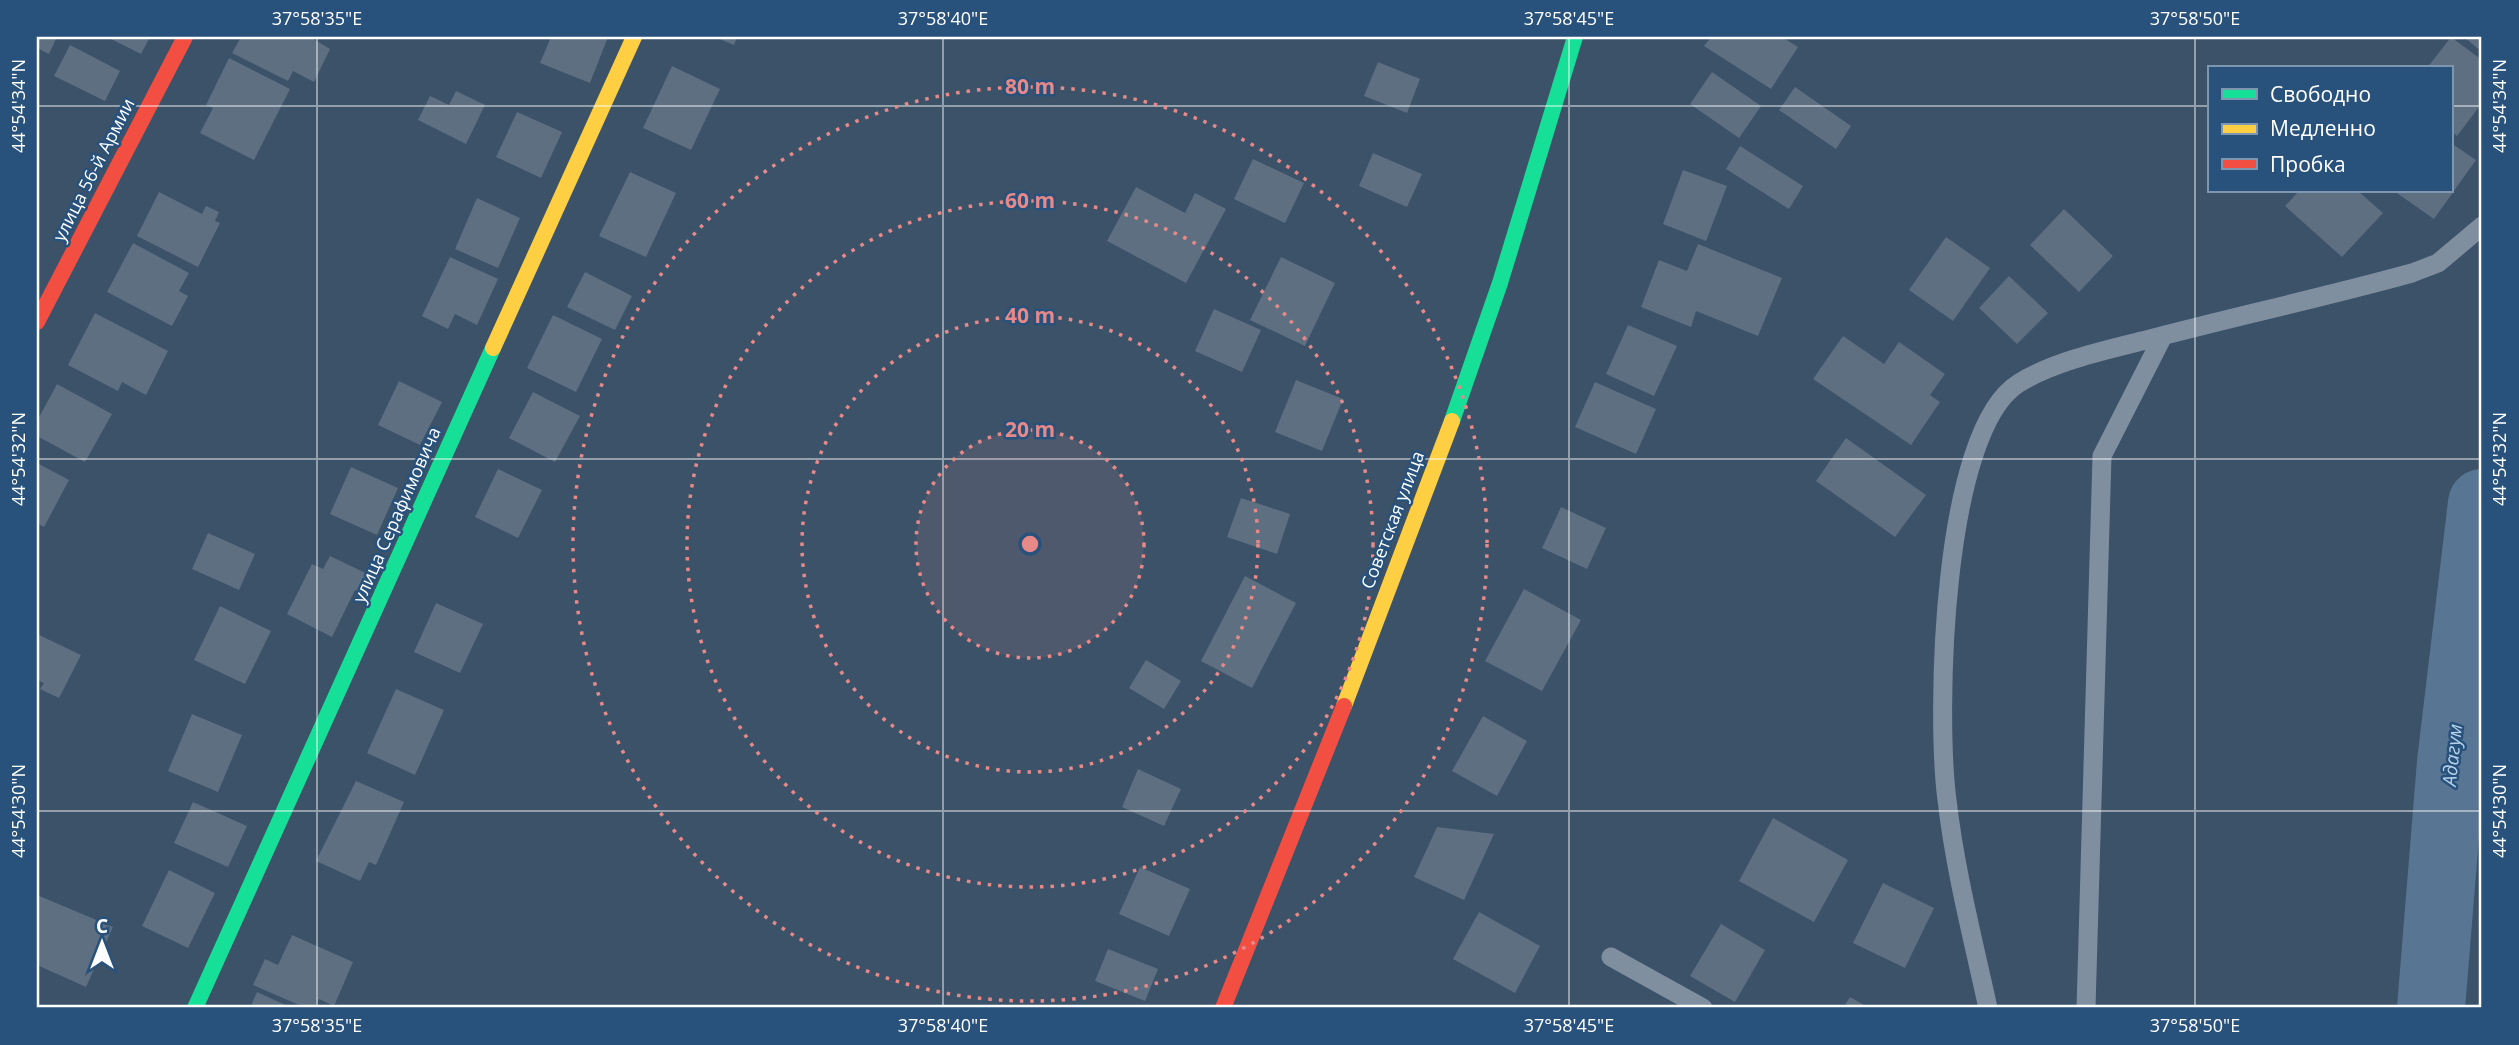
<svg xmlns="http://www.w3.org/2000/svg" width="2519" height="1045" font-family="'Open Sans',sans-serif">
<rect width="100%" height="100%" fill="#3b5269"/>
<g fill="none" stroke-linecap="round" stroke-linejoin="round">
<!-- river -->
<path stroke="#587593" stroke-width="68" d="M2431,1008L2451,762L2482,503"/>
</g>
<!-- building -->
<path fill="#5d6f81" d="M37,37H57L49,54L37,48Z
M107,37H150L141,54Z
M241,37H310L330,49L314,82L293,71L288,81L232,53Z
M551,37H608L590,83L540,63Z
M715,37H737L734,45Z
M1711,37H1782L1798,47L1771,89L1704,46Z
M2451,37L2482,60V103L2457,136L2451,131V68H2427Z
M2464,37H2482V52Z
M70,45L120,71L105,101L54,76Z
M229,58L290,89L254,160L200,133L213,108L206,105Z
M1378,62L1420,79L1407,113L1364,96Z
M672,66L720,89L691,150L643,128Z
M1712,72L1761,106L1739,138L1690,104Z
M1795,87L1851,126L1836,149L1779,110Z
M456,91L485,105L466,144L418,120L430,96L449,105Z
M517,112L562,132L541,178L496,157Z
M2451,143L2476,160L2434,219L2394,191H2451Z
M1740,146L1803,186L1789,209L1726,169Z
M1373,153L1422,174L1407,207L1359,186Z
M1253,159L1304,183L1285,223L1234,199Z
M1683,170L1727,186L1706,241L1663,224Z
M630,172L676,193L646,257L599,236Z
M1136,187L1185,213L1195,193L1226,209L1186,283L1107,241Z
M2299,191H2358L2383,213L2342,257L2285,206Z
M159,192L202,214L206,206L219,212L215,221L220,223L198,267L137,236Z
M477,198L520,218L498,268L455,249Z
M2064,209L2113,256L2079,292L2030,245Z
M1946,237L1990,268L1953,321L1909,290Z
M133,243L189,273L179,291L188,296L172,326L107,292Z
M1698,244L1782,278L1758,336L1696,311L1691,327L1641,307L1659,260L1687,271Z
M450,257L498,279L477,325L455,314L448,329L422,316Z
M1281,257L1335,283L1305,346L1250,320Z
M585,272L632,296L615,330L567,307Z
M2009,276L2048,313L2017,344L1979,308Z
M1214,309L1261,330L1242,372L1195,351Z
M95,313L168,351L146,395L122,382L118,391L68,365Z
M553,315L602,339L576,392L527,368Z
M1628,325L1677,346L1654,396L1606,374Z
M1843,336L1884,364L1899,342L1945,374L1930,395L1940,402L1911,445L1813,379Z
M1296,380L1343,399L1322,451L1275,432Z
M399,381L442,402L420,445L378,425Z
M1595,382L1656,409L1636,454L1575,427Z
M57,384L112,414L85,462L37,436V421Z
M533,392L580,416L555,462L509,438Z
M1846,438L1926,495L1895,537L1816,481Z
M37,463L69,480L44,527L37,523Z
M351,467L398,488L377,535L330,514Z
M498,469L542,490L518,538L475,517Z
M1241,498L1290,514L1277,554L1227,537Z
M1561,507L1606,528L1587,569L1542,548Z
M208,533L255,554L239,590L192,569Z
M330,556L374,577L365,595L355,590L332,637L287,614L312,564L323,569Z
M1245,576L1296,603L1252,688L1201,661Z
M1524,589L1581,620L1542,691L1485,661Z
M436,603L483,624L460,673L414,652Z
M220,606L271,631L245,684L194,660Z
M37,634L81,655L59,698L40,689L44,683L37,680Z
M1146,660L1181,681L1164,709L1129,688Z
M396,689L444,710L415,775L367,753Z
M192,714L242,735L218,792L168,771Z
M1483,716L1527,741L1497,796L1452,771Z
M1138,769L1181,789L1164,826L1122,807Z
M356,781L404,802L376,865L369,862L360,881L316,861Z
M193,802L247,826L228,867L174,843Z
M1773,818L1848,860L1814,922L1739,881Z
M1437,827L1494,834L1464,900L1414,877Z
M1140,867L1190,889L1169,936L1119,914Z
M169,870L215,893L188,948L142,926Z
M1883,883L1934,908L1905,968L1853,943Z
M37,895L113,927L86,987L37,965Z
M1479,912L1540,946L1515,993L1453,959Z
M1721,924L1765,950L1735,1002L1690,976Z
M292,935L353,962L334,1006L319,999L315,1008H306L253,985L265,959L278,965Z
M1108,949L1158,969L1145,1001L1095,981Z
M257,992L292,1008H250Z
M1850,997L1869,1008H1843Z"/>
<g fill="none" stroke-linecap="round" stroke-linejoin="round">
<!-- lane -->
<path stroke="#7f8fa0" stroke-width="19" d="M1611,957L1703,1008
M1988,1008C1973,939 1955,870 1947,800C1936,716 1941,431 2019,383C2054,361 2110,349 2150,339C2237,316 2325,297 2412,273L2438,263L2482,226
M2086,1008L2102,456L2163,336"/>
<!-- fast -->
<path stroke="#16e098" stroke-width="16" d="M1452,421L1500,283L1575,37
M195,1008L493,348"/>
<!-- slow -->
<path stroke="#ffcf43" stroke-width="16" d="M493,348L634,37
M1344,706L1452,421"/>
<!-- jam -->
<path stroke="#f24e42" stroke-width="16" d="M37,322L185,37
M1223,1008L1344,706"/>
</g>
<!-- ticks -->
<path fill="none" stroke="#fff" stroke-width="2" stroke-opacity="0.45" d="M317,37V1008M943,37V1008M1569,37V1008M2195,37V1008M37,106H2209M2451,106H2482M37,459H2482M37,811H2482"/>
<!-- distance rings -->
<circle cx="1030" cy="544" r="114" fill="#e88989" fill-opacity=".12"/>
<g fill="none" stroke="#e88989" stroke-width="3.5" stroke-dasharray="3.5 7">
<circle cx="1030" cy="544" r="114"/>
<circle cx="1030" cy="544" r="228"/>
<circle cx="1030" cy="544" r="343"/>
<circle cx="1030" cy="544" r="457"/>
</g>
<g text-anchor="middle" stroke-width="5" stroke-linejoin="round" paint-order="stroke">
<!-- street labels -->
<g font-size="18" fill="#fff" stroke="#28527c">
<text transform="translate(94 170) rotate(-63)" y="6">улица 56-й Армии</text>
<text transform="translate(397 515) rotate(-66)" y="6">улица Серафимовича</text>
<text transform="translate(1393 520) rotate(-69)" y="6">Советская улица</text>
</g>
<!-- water labels -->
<g font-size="19" font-style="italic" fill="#b7d3ec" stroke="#28527c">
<text transform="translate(2452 755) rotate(-84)" y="7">Адагум</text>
</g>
</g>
<circle cx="1030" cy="544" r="10" fill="#e88989" stroke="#28527c" stroke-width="3.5"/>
<g font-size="21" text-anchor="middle" font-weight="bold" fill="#e88989" stroke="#28527c" stroke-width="5" stroke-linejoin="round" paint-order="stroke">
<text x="1030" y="94">80 m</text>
<text x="1030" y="208">60 m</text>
<text x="1030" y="323">40 m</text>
<text x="1030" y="437">20 m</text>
</g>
<!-- border -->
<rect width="2519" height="1045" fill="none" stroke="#28527c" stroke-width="77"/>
<!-- legend -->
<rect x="2208" y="66" width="245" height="126" fill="#28527c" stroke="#7e97b0" stroke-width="2"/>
<rect x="2222" y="89" width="35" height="10" fill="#16e098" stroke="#7e97b0" stroke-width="2"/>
<text x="2270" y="102" font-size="21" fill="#ffffff">Свободно</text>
<rect x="2222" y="124" width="35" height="10" fill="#ffcf43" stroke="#7e97b0" stroke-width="2"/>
<text x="2270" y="136" font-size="21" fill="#ffffff">Медленно</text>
<rect x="2222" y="159" width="35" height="10" fill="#f24e42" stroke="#7e97b0" stroke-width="2"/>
<text x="2270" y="172" font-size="21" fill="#ffffff">Пробка</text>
<!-- north arrow -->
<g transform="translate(102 943)" stroke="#28527c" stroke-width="5" paint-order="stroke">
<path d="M0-5L12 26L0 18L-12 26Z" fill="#ffffff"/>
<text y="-10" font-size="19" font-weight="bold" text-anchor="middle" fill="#ffffff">С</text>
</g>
<rect x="38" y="38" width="2442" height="968" fill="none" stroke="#fff" stroke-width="2.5"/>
<g font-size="18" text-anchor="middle" fill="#fff">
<text x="317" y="25">37°58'35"E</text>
<text x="943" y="25">37°58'40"E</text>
<text x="1569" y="25">37°58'45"E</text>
<text x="2195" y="25">37°58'50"E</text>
<text transform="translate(19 106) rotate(-90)" y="6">44°54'34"N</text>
<text transform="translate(2500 106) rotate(-90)" y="6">44°54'34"N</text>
<text transform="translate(19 459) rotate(-90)" y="6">44°54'32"N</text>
<text transform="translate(2500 459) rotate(-90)" y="6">44°54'32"N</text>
<text transform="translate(19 811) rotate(-90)" y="6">44°54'30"N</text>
<text transform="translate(2500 811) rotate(-90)" y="6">44°54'30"N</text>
<text x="317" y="1032">37°58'35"E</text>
<text x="943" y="1032">37°58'40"E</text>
<text x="1569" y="1032">37°58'45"E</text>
<text x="2195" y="1032">37°58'50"E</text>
</g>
</svg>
